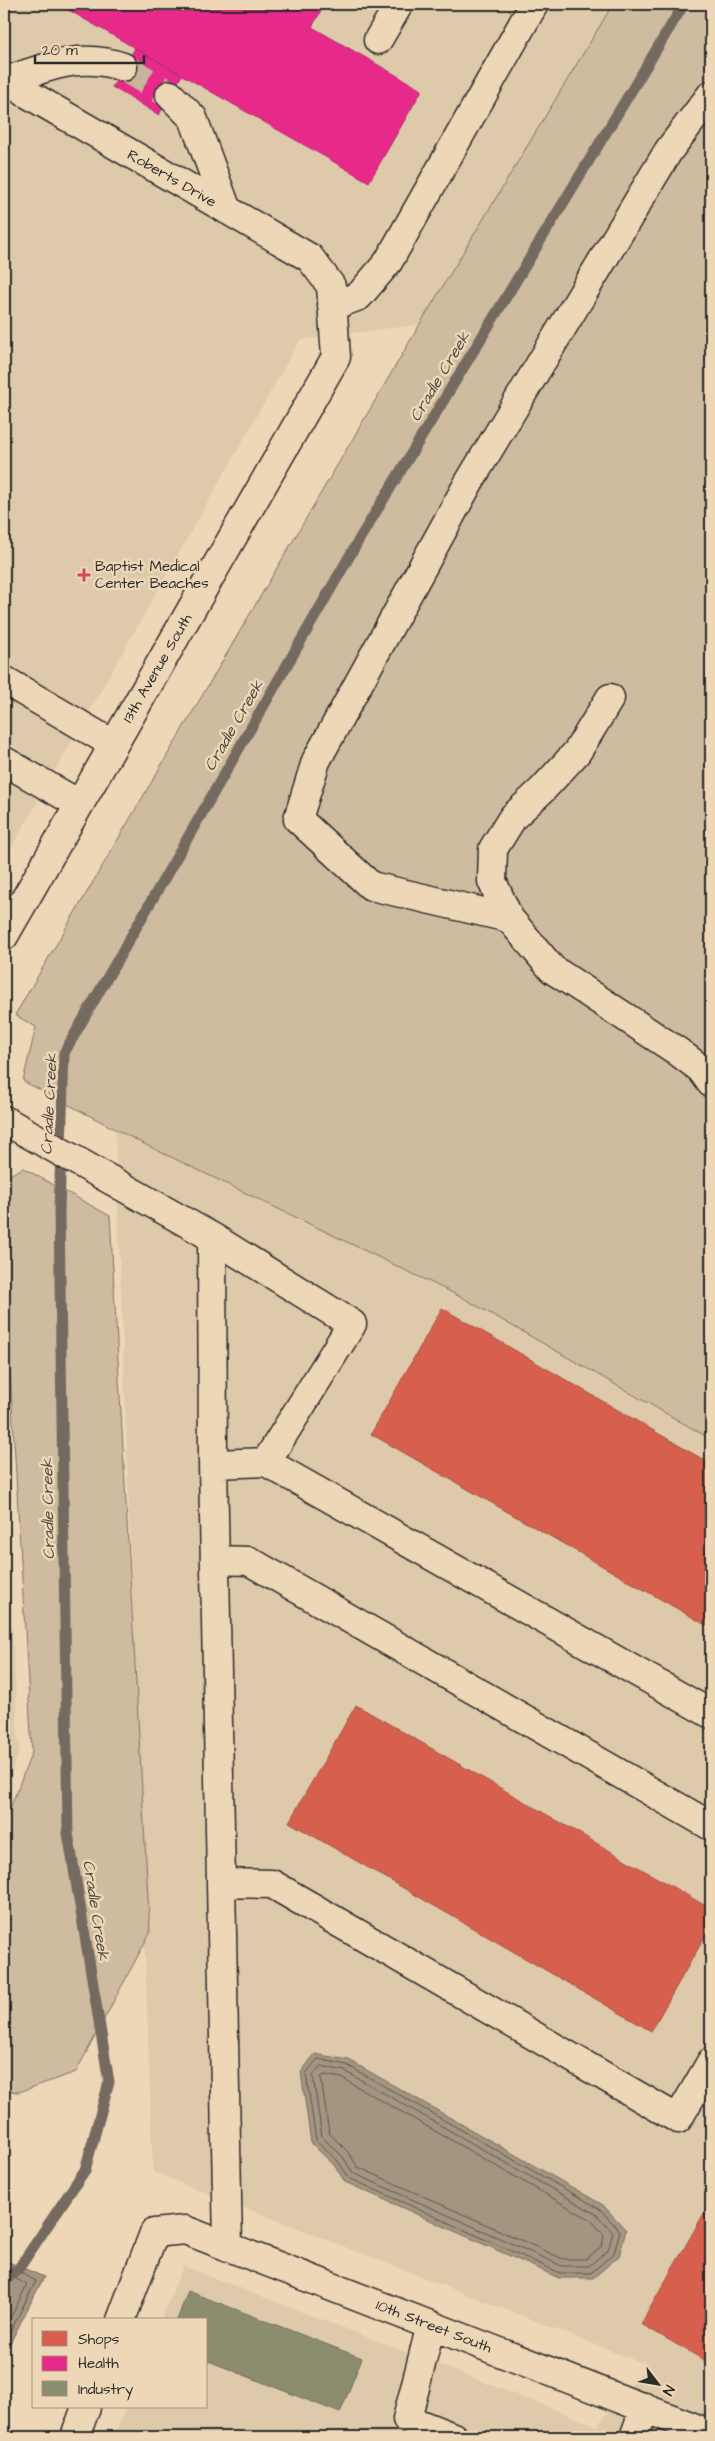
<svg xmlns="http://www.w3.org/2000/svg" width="715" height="2441" font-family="'Architects Daughter',sans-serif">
<rect width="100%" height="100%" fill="#eed7b7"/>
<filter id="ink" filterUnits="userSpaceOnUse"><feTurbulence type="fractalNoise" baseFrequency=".02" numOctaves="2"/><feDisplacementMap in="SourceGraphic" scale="10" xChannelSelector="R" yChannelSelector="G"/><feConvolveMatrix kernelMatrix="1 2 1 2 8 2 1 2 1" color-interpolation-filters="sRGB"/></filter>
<g filter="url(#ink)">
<!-- built -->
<path fill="#dec9ab" d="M4,4H613L420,324L300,340L4,861Z
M113,1070L711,1405V2437H113L126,2407H206V2320H161L183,2266L597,2426L647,2365L153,2172Z
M4,1482L19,1752L4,1791Z"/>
<!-- green -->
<path fill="#cfbba0" stroke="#7d7366" d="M613,4H711V1439L465,1299L144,1144L23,1081L36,1027L15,1015L420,324Z
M23,1168L110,1216L150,1933L76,2072L19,2092L4,2091V1824L32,1752L4,1266V1178Z"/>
<!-- water -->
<path fill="#a49581" stroke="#746b5f" d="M315,2054L349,2060L603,2205L626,2230L619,2256L593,2278H559L345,2182L334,2165L311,2143L301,2072Z
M4,2260L44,2277L4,2355Z"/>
<!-- shops -->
<path fill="#d6604d" stroke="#a35043" d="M442,1308L711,1464V1628L371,1434Z
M356,1705L711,1909V1926L651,2031L289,1822Z
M711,2201V2364L641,2324Z"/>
<!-- health -->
<path fill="#e7298a" stroke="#af2a6e" d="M58,4H325L312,27L422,90L369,182Z
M135,48L182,75L159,115L112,87Z"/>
<!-- industry -->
<path fill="#8c8c6e" stroke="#6f6f5a" d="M188,2291L362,2358L340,2413L206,2360V2320H177Z"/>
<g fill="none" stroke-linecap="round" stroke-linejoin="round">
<!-- shore -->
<path stroke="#5b554d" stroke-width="1" d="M318,2059L347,2065L600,2209L620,2231L614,2253L591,2273H560L349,2178L338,2161L316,2140L306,2074Z
M321,2066L345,2071L596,2214L613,2233L608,2250L589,2266H562L353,2173L343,2157L322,2137L313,2076Z
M324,2075L342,2078L591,2220L604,2235L602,2246L586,2259H563L358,2167L348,2152L329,2133L321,2078Z
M4,2265L36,2281L4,2344
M4,2272L27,2285L4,2331"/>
<!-- stream -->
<path stroke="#746b5f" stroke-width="11" d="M4,2281L19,2268L85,2170L109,2082L68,1833L59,1211L64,1053L360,538L684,4"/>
<!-- minor-tunnel -->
<path stroke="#c7b59b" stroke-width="28" stroke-dasharray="28 14" stroke-linecap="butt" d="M123,67L170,95"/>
<defs>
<path id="minor" d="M378,40L399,4
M4,80L310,258L331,286L336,357L4,936
M6,81C47,67 80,52 123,67
M170,95L193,118L227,210
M332,306L359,296L388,262L534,4
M4,680L113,744
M610,698L577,752L542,790L513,817L493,849L492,881L509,918L552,969L677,1051L701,1069L711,1083
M4,761L79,804
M509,918L371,886L298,819L316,761L468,484L669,150L711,95
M4,1120L212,1237L213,1464L228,2247
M212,1237L352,1324L266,1462L213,1464
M266,1462L711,1714
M215,1560L249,1561L711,1826
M221,1883L272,1884L678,2119L711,2062
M121,2320L154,2233L185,2230L711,2434
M431,2325L407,2419L453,2437
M75,2437L86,2407
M634,2437L645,2407"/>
</defs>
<!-- minor casing -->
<use href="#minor" stroke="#2b2b2b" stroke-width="31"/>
<!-- minor -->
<use href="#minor" stroke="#eed7b7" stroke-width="28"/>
</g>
</g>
<!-- markers -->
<path fill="#d1495b" stroke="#eed7b7" stroke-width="2" d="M81.5 567.5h5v5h5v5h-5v5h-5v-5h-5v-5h5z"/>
<g text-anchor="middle" stroke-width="5" stroke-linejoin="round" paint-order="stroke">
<!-- street labels -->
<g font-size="15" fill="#2b2b2b" stroke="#eed7b7">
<text transform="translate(172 178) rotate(30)" y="5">Roberts Drive</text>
<text transform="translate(157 668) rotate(-60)" y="5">13th Avenue South</text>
<text transform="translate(434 2326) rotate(21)" y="5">10th Street South</text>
</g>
<!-- poi labels -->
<g font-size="15" fill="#2b2b2b" stroke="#eed7b7" text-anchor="start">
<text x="95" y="571">Baptist Medical<tspan x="95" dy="17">Center Beaches</tspan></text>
</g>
<!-- water labels -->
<g font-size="16" font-style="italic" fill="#494640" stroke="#eed7b7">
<text transform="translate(439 376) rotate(-59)" y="6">Cradle Creek</text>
<text transform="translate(233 725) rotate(-60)" y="6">Cradle Creek</text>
<text transform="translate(48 1104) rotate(-87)" y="6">Cradle Creek</text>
<text transform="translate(47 1509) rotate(-91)" y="6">Cradle Creek</text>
<text transform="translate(97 1910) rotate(81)" y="6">Cradle Creek</text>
</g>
</g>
<!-- margin -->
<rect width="715" height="2441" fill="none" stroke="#eed7b7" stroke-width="20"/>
<rect x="10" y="10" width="695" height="2421" fill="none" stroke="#2b2b2b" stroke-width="2" filter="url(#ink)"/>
<!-- legend -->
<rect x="32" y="2318" width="175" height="90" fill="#eed7b7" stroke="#a0927f"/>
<rect x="42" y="2331" width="25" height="15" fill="#d6604d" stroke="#a0927f"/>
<text x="78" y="2344" font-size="15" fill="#2b2b2b">Shops</text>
<rect x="42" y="2356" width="25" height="15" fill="#e7298a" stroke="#a0927f"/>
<text x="78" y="2368" font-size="15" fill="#2b2b2b">Health</text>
<rect x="42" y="2381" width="25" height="15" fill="#8c8c6e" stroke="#a0927f"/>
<text x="78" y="2394" font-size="15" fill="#2b2b2b">Industry</text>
<!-- north arrow -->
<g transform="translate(658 2384) rotate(121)" stroke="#eed7b7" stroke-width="4" paint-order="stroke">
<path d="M0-4L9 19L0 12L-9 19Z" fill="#2b2b2b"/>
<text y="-8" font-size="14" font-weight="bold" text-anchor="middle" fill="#2b2b2b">N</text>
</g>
<!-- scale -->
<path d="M35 55v8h109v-8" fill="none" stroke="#2b2b2b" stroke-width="2.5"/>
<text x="42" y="55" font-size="15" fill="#2b2b2b" stroke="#eed7b7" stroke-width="4" paint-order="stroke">20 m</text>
</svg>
